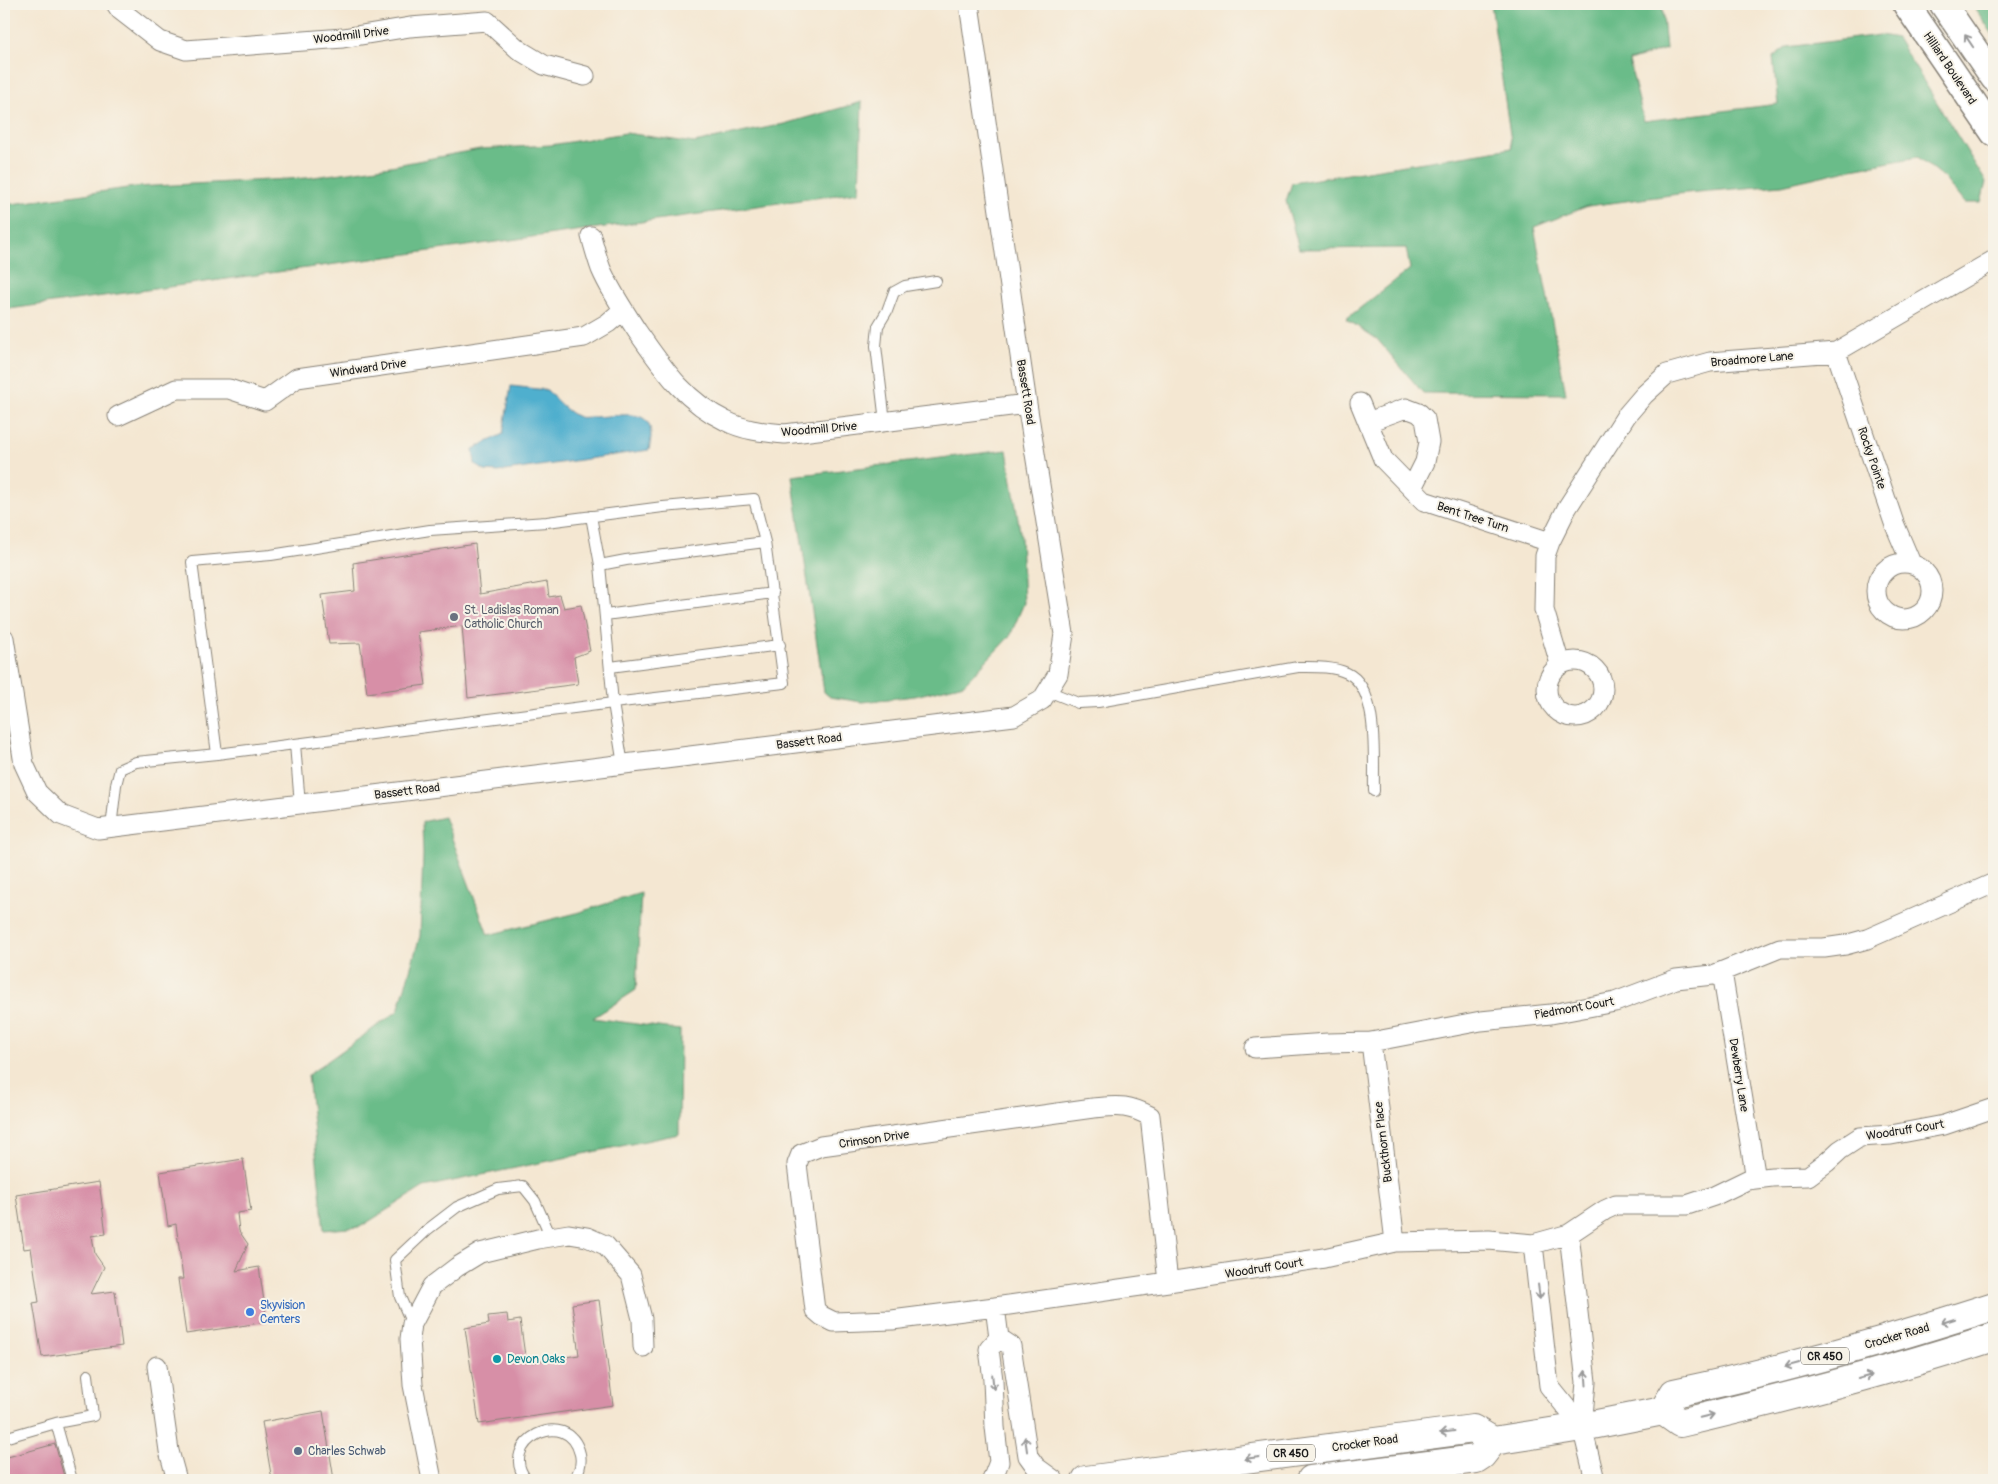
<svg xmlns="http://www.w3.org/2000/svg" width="1998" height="1484" font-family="Pangolin,sans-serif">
<rect width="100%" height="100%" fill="#f7f3e8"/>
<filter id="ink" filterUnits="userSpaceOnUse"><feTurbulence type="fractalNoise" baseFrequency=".02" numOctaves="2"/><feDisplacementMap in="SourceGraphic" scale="10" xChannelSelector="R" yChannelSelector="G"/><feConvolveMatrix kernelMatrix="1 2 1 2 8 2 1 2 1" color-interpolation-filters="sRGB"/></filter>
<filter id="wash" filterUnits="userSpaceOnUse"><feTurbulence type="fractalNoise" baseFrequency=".0096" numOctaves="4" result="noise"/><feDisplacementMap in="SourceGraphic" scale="20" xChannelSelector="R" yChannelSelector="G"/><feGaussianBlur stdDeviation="1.12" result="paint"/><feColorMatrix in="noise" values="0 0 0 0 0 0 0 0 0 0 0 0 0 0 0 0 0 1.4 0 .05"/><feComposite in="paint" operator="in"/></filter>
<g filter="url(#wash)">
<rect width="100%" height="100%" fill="#f4e7d2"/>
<!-- forest -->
<path fill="#6abc89" stroke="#436c52" d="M1491,4H1662L1666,49L1629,61L1644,121L1778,104L1773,58L1787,47L1880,35L1897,38L1986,182L1981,203H1964L1944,178L1918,157L1852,169L1782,185L1686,193L1588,206L1534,227L1566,394L1423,393L1377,339L1346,319L1410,269L1406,248L1299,249L1286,201L1292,183L1512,148Z
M1972,4H1994V36Z
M862,102L859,192L9,309L4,314V205L135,187L307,178L391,166L480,149L551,145L626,133L694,143L784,124Z
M1007,450L1021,538L1024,603L1010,636L964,684L915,696L862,702L830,697L824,692L792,476Z
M444,817L488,935L573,914L641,893L636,990L593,1018L680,1030L679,1134L424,1187L360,1227L324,1230L308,1075L398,1011L420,936L423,855L422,822Z"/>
<!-- water -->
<path fill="#4fafce" stroke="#366675" d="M511,386L547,390C554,398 569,414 579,417C582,418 588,417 591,417C622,417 660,402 649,450L498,472L485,471L475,464L473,449L503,434Z"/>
<g id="blocks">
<!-- building -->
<path fill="#d78fa7" d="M475,544L480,594L547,582L549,597L560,595L564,608L581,605L590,651L574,657L578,684L468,698L462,626L418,632L426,685L367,693L360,643L329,644L322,595L355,591L353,563Z
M243,1159L251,1211L237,1213L239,1231L248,1244L236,1271L259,1267L267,1322L186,1334L178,1279H183L176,1224L168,1226L160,1172Z
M99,1182L106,1234L92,1236L95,1254L104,1267L91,1294L115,1291L122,1346L42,1357L33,1303L39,1302L31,1248L24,1249L16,1195Z
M599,1300L613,1405L479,1424L465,1328L489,1324L488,1316L507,1314L508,1322L520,1320L526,1363L579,1355L572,1304Z
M323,1411L334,1480H272L262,1422Z
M55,1444L65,1480H4V1458Z"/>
</g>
</g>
<g filter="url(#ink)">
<use href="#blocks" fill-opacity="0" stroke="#888277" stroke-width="1"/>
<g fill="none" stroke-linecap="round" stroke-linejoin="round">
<defs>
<path id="lane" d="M885,422L876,346L878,326L887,311L894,292L905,286L936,281
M600,565L626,560L765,542
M605,615L773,593
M610,667L780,645
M1048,691L1078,703L1098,702L1298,667C1314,667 1332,666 1347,673C1380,688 1373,760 1374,791
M295,744L613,703L600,565L591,516
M300,805L295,744L217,754L192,562L271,555L430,530L547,522L663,507L754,499L765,542L784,683L613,703L623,765
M111,828L116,785L120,769L136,762L217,754
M412,1324L400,1297L395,1260L427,1230L457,1207L498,1189L523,1186L535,1201L551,1237
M56,1423L72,1480
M4,1438L56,1423L93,1416L88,1375
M527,1480C495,1443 568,1404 580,1454C582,1463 579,1473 573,1480"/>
<path id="street" d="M116,4L120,10L160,41L186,50L343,38L410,27L487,21L519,50L544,65L585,76
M591,236C594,247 597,258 601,269C610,290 624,311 637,331C663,368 684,401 726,421C745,431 765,432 785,434L1027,404
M1836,352L1894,523L1911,563
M1360,403L1383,459L1424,501L1550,542
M118,416L176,389H229L265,401L297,378L584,337L608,323L623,310
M1368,422L1406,408L1419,413L1425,419L1429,442L1425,462L1412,488
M1876 591a28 28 0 1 1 56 0a28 28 0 1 1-56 0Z
M4,638L24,764L37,792L61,815L98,829L1014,716L1042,700L1058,674L1064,634L1027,404L969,4
M1547 689a28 28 0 1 1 56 0a28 28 0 1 1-56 0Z
M1560,664L1544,610L1545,556L1550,542L1567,508L1626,416L1644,395L1667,374L1710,362L1836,352L1994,260
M1722,972L1756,1179
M1371,1042L1395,1242
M1255,1048L1328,1043L1371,1042L1481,1021L1551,1014L1615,1002L1676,979L1713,975L1780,948H1824L1845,945L1867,939L1994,883
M1569,1234L1586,1382L1582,1427L1595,1480
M1533,1244L1549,1386L1582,1427
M1168,1282L1150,1116C1126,1104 1119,1106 1093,1108L821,1146L801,1154L797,1164L815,1310L822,1316L834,1322L892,1320L995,1307L1168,1282L1324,1258L1395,1242L1489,1240L1533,1244L1569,1234L1605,1210L1616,1205H1687L1714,1196L1747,1180L1772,1177L1808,1176L1827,1162L1840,1150L1860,1137L1891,1135L1944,1125L1994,1108
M995,1307L999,1338L1011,1346L1028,1456L1036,1467L1054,1480
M157,1366L169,1451L177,1480
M432,1480L413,1385L410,1339L412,1324L432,1286L457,1267L480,1253L538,1239L569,1234L587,1237L605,1245L631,1275L642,1319L643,1347
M992,1480L999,1462L995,1427L993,1380L989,1349L999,1338"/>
<path id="secondary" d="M1906,4L1994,133
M1943,4L1994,78"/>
<path id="primary" d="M1663,1411L1674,1393C1782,1370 1889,1340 1994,1306
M1086,1480L1473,1429L1493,1441L1582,1427L1663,1411L1680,1423C1786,1398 1891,1371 1994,1337
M1311,1480L1476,1459L1482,1455L1493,1441"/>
</defs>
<!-- lane casing -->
<use href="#lane" stroke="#888277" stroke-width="12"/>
<!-- street casing -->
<use href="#street" stroke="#888277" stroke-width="21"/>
<!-- secondary casing -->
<use href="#secondary" stroke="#888277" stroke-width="29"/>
<!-- primary casing -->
<use href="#primary" stroke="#888277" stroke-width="30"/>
<!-- lane -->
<use href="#lane" stroke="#fff" stroke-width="10"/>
<!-- street -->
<use href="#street" stroke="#fff" stroke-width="19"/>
<!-- secondary -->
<use href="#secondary" stroke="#fff" stroke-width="26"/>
<!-- primary -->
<use href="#primary" stroke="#fff" stroke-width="28"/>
</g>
<!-- one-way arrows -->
<defs><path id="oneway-shaft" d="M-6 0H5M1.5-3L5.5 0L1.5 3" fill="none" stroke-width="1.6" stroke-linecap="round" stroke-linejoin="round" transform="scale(1.25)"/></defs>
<g stroke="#999">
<use href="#oneway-shaft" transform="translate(1969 41) rotate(-124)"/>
<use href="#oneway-shaft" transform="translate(1539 1292) rotate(83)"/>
<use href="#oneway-shaft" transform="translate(1948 1321) rotate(162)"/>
<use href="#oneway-shaft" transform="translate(1792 1365) rotate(165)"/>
<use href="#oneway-shaft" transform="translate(1865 1377) rotate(-16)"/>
<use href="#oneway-shaft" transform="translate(1586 1378) rotate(-94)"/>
<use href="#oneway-shaft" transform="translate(993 1382) rotate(84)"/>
<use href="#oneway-shaft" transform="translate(1707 1416) rotate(-13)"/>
<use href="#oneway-shaft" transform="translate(1447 1432) rotate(173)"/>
<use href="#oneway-shaft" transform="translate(1026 1444) rotate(-98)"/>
<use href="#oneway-shaft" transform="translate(1252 1458) rotate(173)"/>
</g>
</g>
<!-- markers -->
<circle fill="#6b7280" stroke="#f7f3e8" stroke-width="2" cx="454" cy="617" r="5"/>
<circle fill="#3f7fe0" stroke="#f7f3e8" stroke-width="2" cx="250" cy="1312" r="5"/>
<circle fill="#0f9aa8" stroke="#f7f3e8" stroke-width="2" cx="497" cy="1359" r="5"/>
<circle fill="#5c6f8a" stroke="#f7f3e8" stroke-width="2" cx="298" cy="1451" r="5"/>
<g text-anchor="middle" stroke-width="4" stroke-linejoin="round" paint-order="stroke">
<!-- shield labels -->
<g fill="#f7f3e8" stroke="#5e5c59" stroke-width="1">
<rect x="1801" y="1347.5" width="48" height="17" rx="4"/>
<rect x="1267" y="1444.5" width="48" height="17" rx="4"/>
</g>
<g font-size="11" font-weight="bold" fill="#1c1c1c">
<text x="1825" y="1360">CR 450</text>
<text x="1291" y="1457">CR 450</text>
</g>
<!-- street labels -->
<g font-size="12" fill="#1c1c1c" stroke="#f7f3e8">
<text transform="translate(351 35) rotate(-7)" y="4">Woodmill Drive</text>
<text transform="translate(1950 68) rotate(56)" y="4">Hilliard Boulevard</text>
<text transform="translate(1752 359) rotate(-5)" y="4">Broadmore Lane</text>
<text transform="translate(368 368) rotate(-8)" y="4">Windward Drive</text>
<text transform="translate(1026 392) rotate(81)" y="4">Bassett Road</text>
<text transform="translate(819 429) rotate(-5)" y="4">Woodmill Drive</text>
<text transform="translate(1872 458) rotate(71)" y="4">Rocky Pointe</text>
<text transform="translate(1473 517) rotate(18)" y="4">Bent Tree Turn</text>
<text transform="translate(809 741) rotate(-7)" y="4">Bassett Road</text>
<text transform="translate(407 791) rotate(-7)" y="4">Bassett Road</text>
<text transform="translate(1574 1008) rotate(-10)" y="4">Piedmont Court</text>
<text transform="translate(1739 1075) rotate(81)" y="4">Dewberry Lane</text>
<text transform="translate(1905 1130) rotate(-9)" y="4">Woodruff Court</text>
<text transform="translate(874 1139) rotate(-8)" y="4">Crimson Drive</text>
<text transform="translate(1383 1142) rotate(-97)" y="4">Buckthorn Place</text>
<text transform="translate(1264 1268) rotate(-9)" y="4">Woodruff Court</text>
<text transform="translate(1897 1336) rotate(-16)" y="4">Crocker Road</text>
<text transform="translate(1365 1443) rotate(-8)" y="4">Crocker Road</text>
</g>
<!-- worship labels -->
<g font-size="12" fill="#5b616d" stroke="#f7f3e8" text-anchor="start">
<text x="464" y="614">St. Ladislas Roman<tspan x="464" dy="14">Catholic Church</tspan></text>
</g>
<!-- shop labels -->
<g font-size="12" fill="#366cbe" stroke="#f7f3e8" text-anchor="start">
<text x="260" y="1309">Skyvision<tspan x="260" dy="14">Centers</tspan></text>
</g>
<!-- culture labels -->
<g font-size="12" fill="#0d838f" stroke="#f7f3e8" text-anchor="start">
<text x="507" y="1363">Devon Oaks</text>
</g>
<!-- service labels -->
<g font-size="12" fill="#4e5e75" stroke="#f7f3e8" text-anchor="start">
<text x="308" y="1455">Charles Schwab</text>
</g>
</g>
<!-- margin -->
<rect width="1998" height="1484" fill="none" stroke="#f7f3e8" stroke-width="20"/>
</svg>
